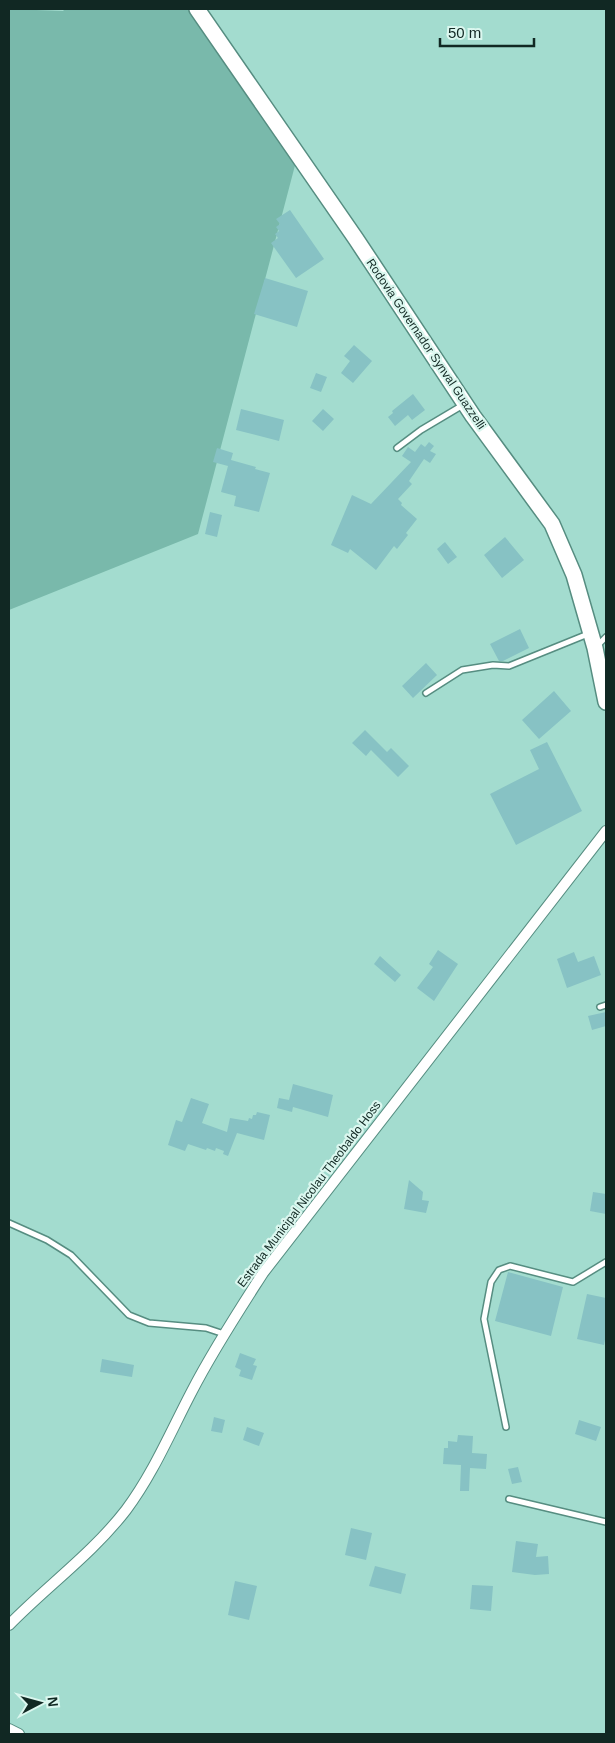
<svg xmlns="http://www.w3.org/2000/svg" width="615" height="1743" font-family="Helvetica,sans-serif">
<rect width="100%" height="100%" fill="#a3dccf"/>
<!-- green -->
<path fill="#79b9ab" d="M9,9L63,11L65,9H197L298,154L198,534L9,610Z"/>
<!-- building -->
<path fill="#87c2c4" d="M290,210L324,259L296,278L271,243L278,238L275,234L279,231L276,227L280,224L276,219Z
M265,278L308,291L297,327L254,314Z
M354,345L372,361L353,383L341,373L350,361L344,356Z
M316,373L327,377L321,392L310,388Z
M413,394L425,410L412,420L408,415L395,426L388,417L393,413L392,411Z
M241,409L284,420L279,441L236,430Z
M323,409L334,419L323,431L312,421Z
M429,442L434,446L430,451L436,454L430,463L424,459L409,481L412,484L398,499L402,503L401,505L417,519L406,533L408,535L397,549L394,546L376,570L350,549L348,553L331,545L352,495L371,504L411,462L402,456L408,447L415,452L421,444L425,447Z
M217,448L233,453L231,460L256,467L255,469L270,473L259,512L234,506L236,496L221,492L228,466L213,462Z
M210,512L222,515L217,537L205,534Z
M505,537L524,560L502,578L484,555Z
M445,542L457,557L448,564L437,549Z
M520,629L529,648L503,661H499L490,644Z
M426,663L437,675L413,698L402,686Z
M554,691L571,711L539,739L522,720Z
M365,730L387,752L391,748L409,766L398,777L371,750L366,756L352,743Z
M547,742L582,811L516,845L490,794L539,769L530,750Z
M438,950L458,964L434,1001L417,988L433,967L429,964Z
M574,952L578,962L594,956L601,975L567,988L557,959Z
M380,956L401,975L395,982L374,964Z
M606,1012V1026L592,1030L588,1016Z
M293,1084L333,1095L328,1117L293,1107L292,1112L277,1108L279,1098L289,1100Z
M191,1098L209,1104L202,1123L227,1132L230,1118L248,1121L249,1118L252,1119L253,1115H256L257,1112L270,1115L264,1140L237,1133L228,1156L223,1154L224,1151L216,1148L215,1151L207,1148L206,1150L188,1144L185,1151L168,1145L176,1120L182,1122Z
M409,1180L423,1192L422,1200L429,1201L426,1213L404,1209Z
M593,1192L606,1194V1214L590,1211Z
M508,1272L563,1287L551,1336L495,1321Z
M587,1294L606,1298V1334L604,1345L577,1339Z
M240,1353L256,1359L253,1365L257,1366L252,1380L239,1376L241,1370L235,1367Z
M102,1359L134,1365L132,1377L100,1372Z
M214,1417L225,1420L222,1433L211,1431Z
M579,1420L601,1427L596,1441L575,1434Z
M247,1427L264,1433L259,1446L243,1440Z
M458,1435L473,1436L472,1453L487,1454L486,1469L470,1468L469,1491H460L461,1465L443,1464L444,1448H448V1441L457,1442Z
M518,1467L522,1482L512,1484L508,1469Z
M351,1528L372,1533L366,1560L345,1555Z
M516,1541L538,1544L536,1557L548,1556L549,1574L535,1575L512,1572Z
M375,1566L406,1574L401,1594L369,1586Z
M235,1581L257,1586L249,1620L228,1615Z
M472,1585L493,1586L491,1611L470,1609Z"/>
<g fill="none" stroke-linecap="round" stroke-linejoin="round">
<defs>
<path id="service" d="M397,448L421,430L463,405
M597,646L606,637
M426,693L462,670L493,665L509,666L588,634
M600,1007L606,1005
M9,1223L47,1240L71,1255L129,1315L149,1323L206,1328L224,1334
M506,1427L484,1319L491,1282L499,1270L510,1266L573,1282L606,1262
M509,1499L606,1522"/>
<path id="minor" d="M9,1625C47,1586 92,1554 126,1510C153,1474 171,1431 192,1391C213,1350 238,1312 263,1273L606,831
M9,1729L19,1734"/>
<path id="secondary" d="M197,9L356,239L473,416L552,524L574,575L595,648L606,702"/>
</defs>
<!-- service casing -->
<use href="#service" stroke="#568d81" stroke-width="8"/>
<!-- minor casing -->
<use href="#minor" stroke="#568d81" stroke-width="12"/>
<!-- secondary casing -->
<use href="#secondary" stroke="#568d81" stroke-width="18"/>
<!-- service -->
<use href="#service" stroke="#fff" stroke-width="5"/>
<!-- minor -->
<use href="#minor" stroke="#fff" stroke-width="10"/>
<!-- secondary -->
<use href="#secondary" stroke="#fff" stroke-width="15"/>
</g>
<g text-anchor="middle" stroke-width="4.5" stroke-linejoin="round" paint-order="stroke">
<!-- street labels -->
<g font-size="12" fill="#112823" stroke="#dbf7ef">
<text transform="translate(426 344) rotate(56)" y="4">Rodovia Governador Synval Guazzelli</text>
<text transform="translate(309 1194) rotate(-53)" y="4">Estrada Municipal Nicolau Theobaldo Hoss</text>
</g>
</g>
<!-- border -->
<rect width="615" height="1743" fill="none" stroke="#112823" stroke-width="20"/>
<!-- north arrow -->
<g transform="translate(40 1703) rotate(84)" stroke="#dbf7ef" stroke-width="4" paint-order="stroke">
<path d="M0-4L9 19L0 12L-9 19Z" fill="#112823"/>
<text y="-8" font-size="14" font-weight="bold" text-anchor="middle" fill="#112823">N</text>
</g>
<!-- scale -->
<path d="M440 38v8h94v-8" fill="none" stroke="#112823" stroke-width="2.5"/>
<text x="448" y="38" font-size="15" fill="#112823" stroke="#dbf7ef" stroke-width="4" paint-order="stroke">50 m</text>
</svg>
